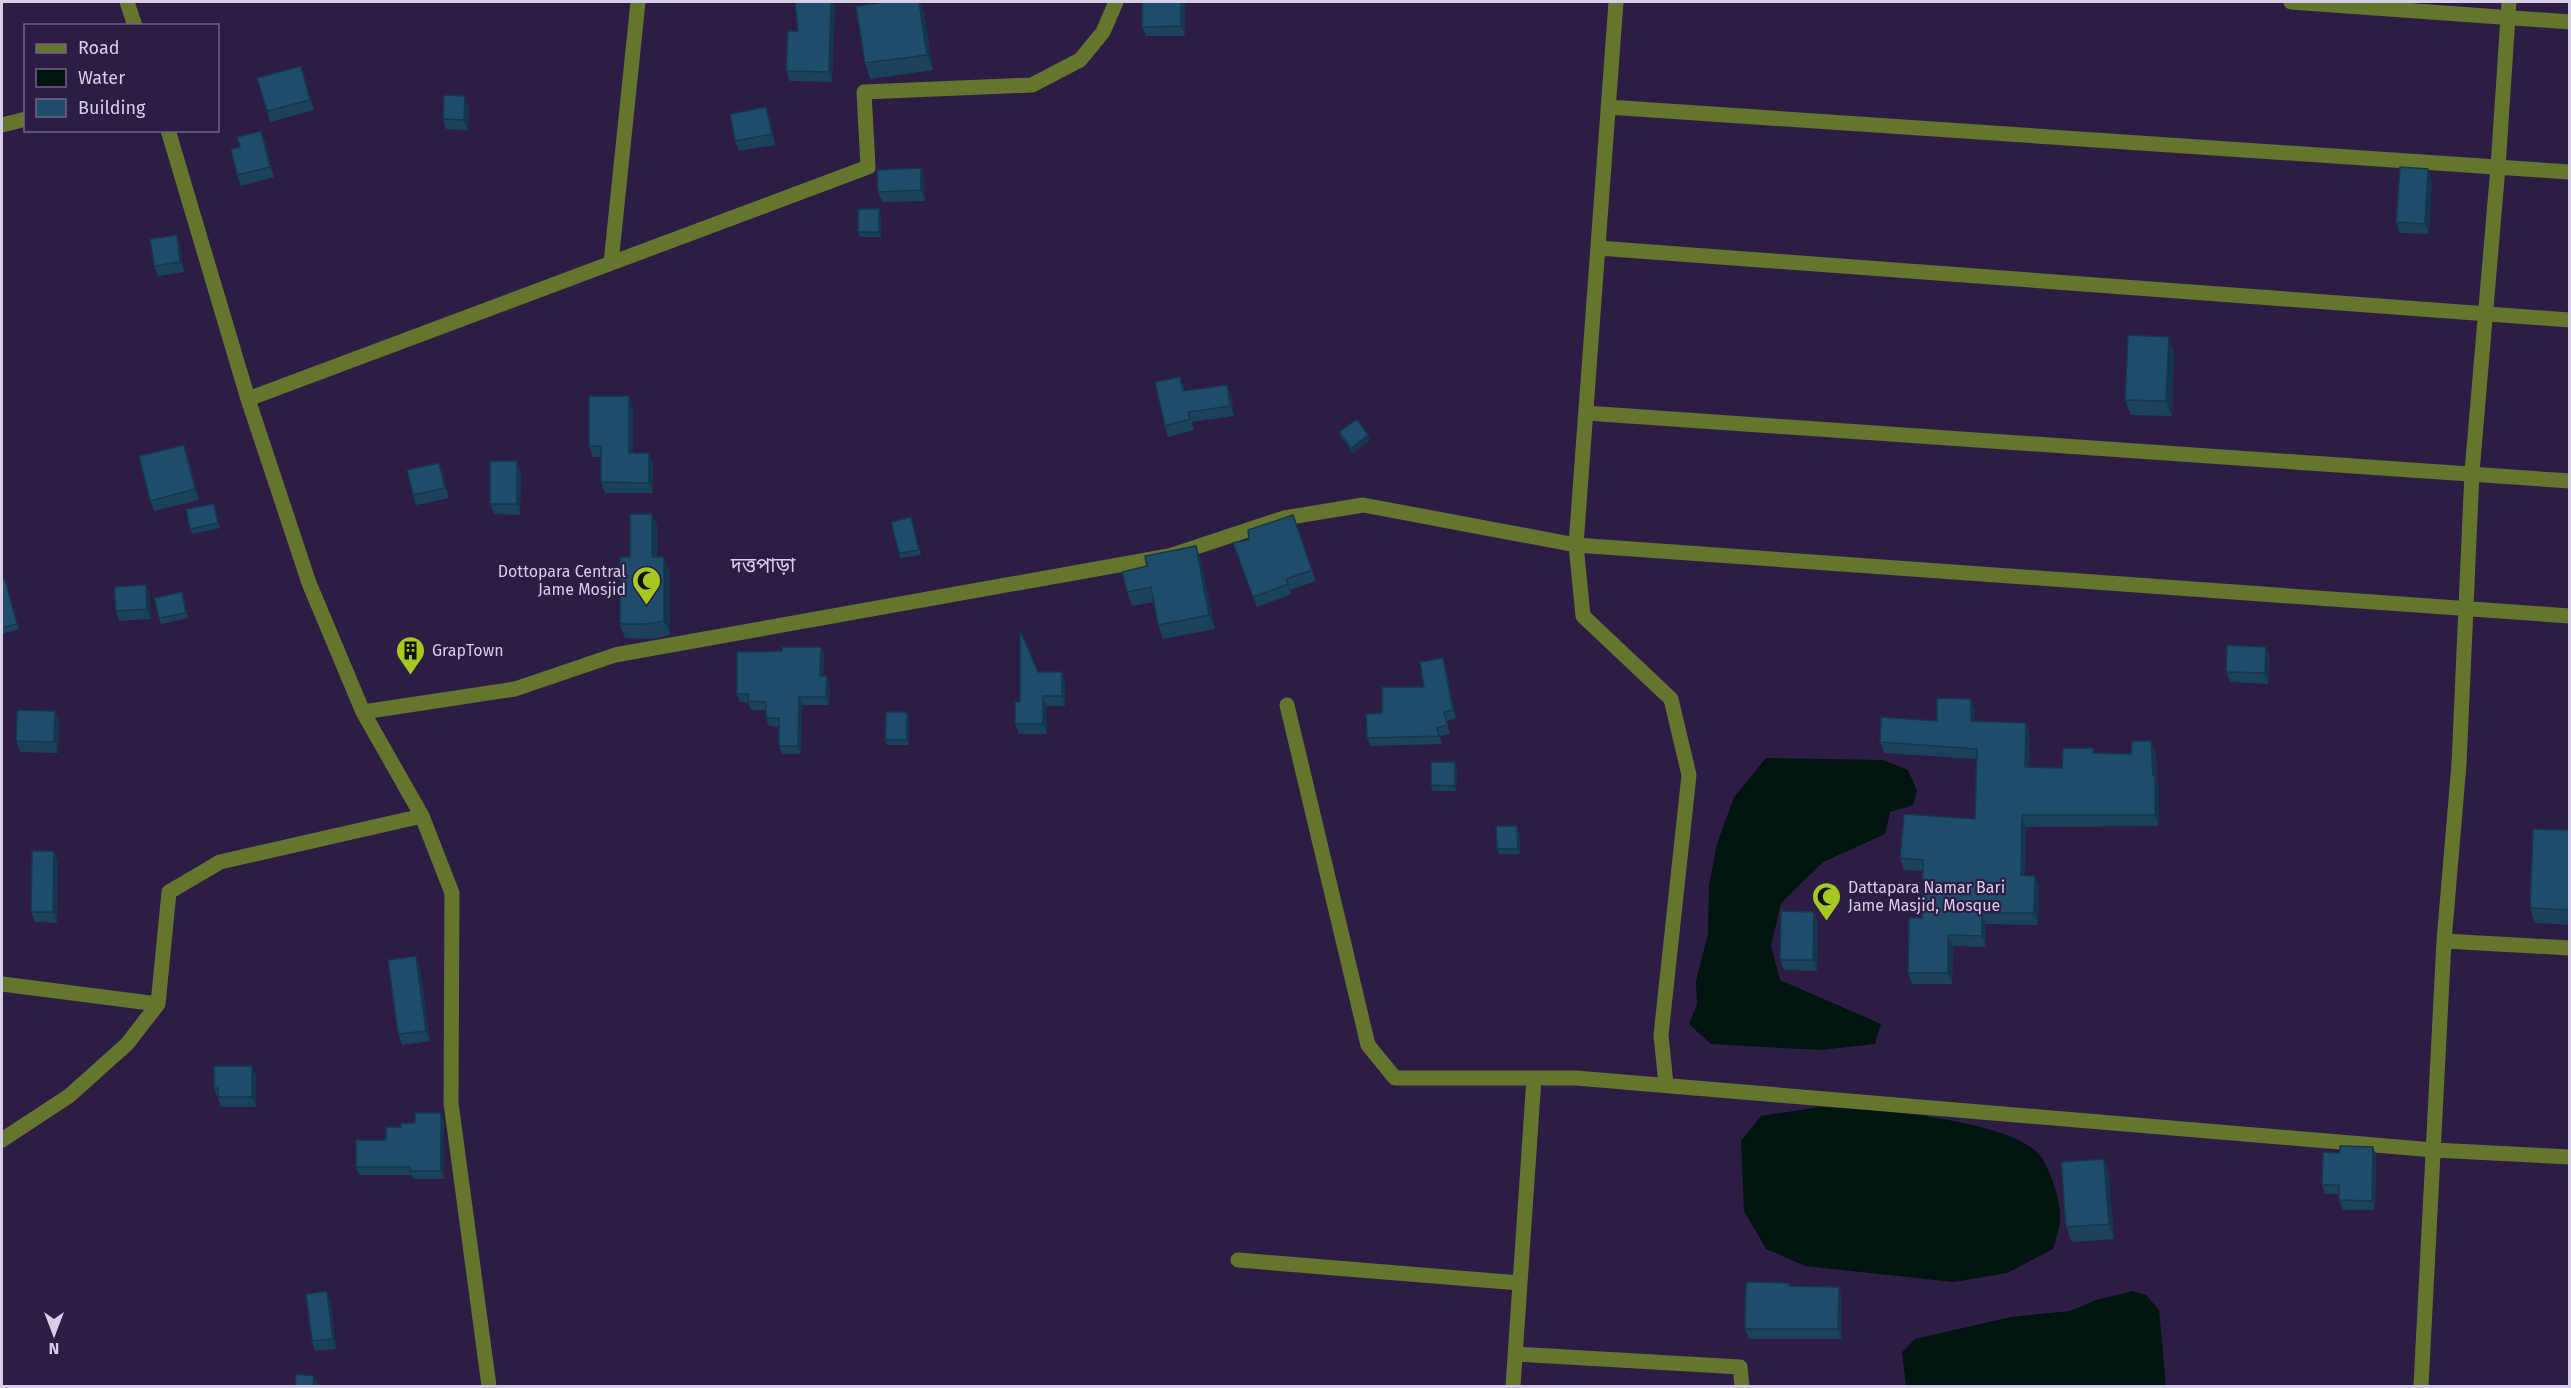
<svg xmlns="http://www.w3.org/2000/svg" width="2571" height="1388" font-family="'Fira Sans','Noto Sans Bengali',sans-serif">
<rect width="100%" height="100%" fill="#2d1c44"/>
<!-- water -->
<path fill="#001410" d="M1766,758L1883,760L1908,770L1917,791L1913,805L1890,812L1885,834L1823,862L1781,903L1771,946L1780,980L1881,1024L1875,1044L1820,1050L1711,1044L1689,1024L1697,1004L1696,981L1708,934L1709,885L1717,844L1734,797Z
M1820,1107C1870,1109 2002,1118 2038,1153C2049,1164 2061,1201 2060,1217C2060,1227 2056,1239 2053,1249L2007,1273L1954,1282L1805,1266L1766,1249L1744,1211L1741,1141L1761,1116Z
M2133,1291L2146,1295L2159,1310L2166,1386H1906L1902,1352L1915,1339L2011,1317L2070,1311L2096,1300Z"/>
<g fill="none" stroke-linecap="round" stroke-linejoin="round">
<!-- minor -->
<path stroke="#64762e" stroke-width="15" d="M127,2L135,26
M1616,2L1576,545L1583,616L1671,699L1689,775L1661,1035L1666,1084
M2291,2L2570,22
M1608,107L2570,172
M2,125L26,119
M168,130L248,399L309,583L363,712L422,816L452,893L451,1103L489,1386
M1598,248L2570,320
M611,263L638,2
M248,399L868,167L864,92L1032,85L1080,60L1103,32L1116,2
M1586,413L2570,481
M1287,705L1368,1045L1395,1078H1576L2434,1150L2570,1157
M363,712L515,689L615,655L1169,556L1284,518L1363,505L1576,545L2570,616
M2444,941L2570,948
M2,984L158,1004L169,892L220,862L422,816
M2,1140L69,1096L127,1044L158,1004
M1238,1260L1520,1283
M1515,1354L1740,1367L1742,1386
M1513,1386L1534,1078
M2421,1386L2444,941L2459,764L2472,472L2498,167L2509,2"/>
</g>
<!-- wall -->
<path fill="#1a425d" d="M1142,2H1185V36H1146L1142,27Z
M835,3L832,82L790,81L786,71Z
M924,12L933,70L870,79L865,63Z
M301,66L314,110L270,122L267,111Z
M469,107L468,131L446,129L443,119Z
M770,117L775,145L739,151L735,141Z
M265,141L274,177L241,186L237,175Z
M921,168L924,178L925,201L882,202L878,192Z
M2432,179L2429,234L2400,233L2396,222Z
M879,209L881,215V237H860L858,232Z
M177,235L180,246L184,272L158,276L154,266Z
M2174,352L2172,416L2131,415L2125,400Z
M1180,377L1185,391L1227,385L1231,395L1234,416L1192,422L1194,430L1168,437L1165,426Z
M633,406V453L653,463V493H605L601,482V457H593L589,446Z
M1339,432L1370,440L1353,453L1341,437Z
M188,456L199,500L154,511L150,501Z
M439,463L443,473L449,498L416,505L413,495Z
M521,472L520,515L494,514L490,504Z
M214,504L220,528L192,534L190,529Z
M652,514L658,529L657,557L670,572V635L652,639L625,638L620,624L630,557Z
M1293,515L1316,581L1290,590L1292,594L1257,607L1233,543L1249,540Z
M911,517L921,555L900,558L899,553Z
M1201,560L1215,629L1163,639L1158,625L1154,602L1132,606L1127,592Z
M2,580L19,629L2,634Z
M150,595L151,619L119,621L116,611Z
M184,598L188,618L161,624L159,618Z
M821,647L824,655L823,676L830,684L829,705H802L801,754H782L779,746V727L769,726L766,718V710H751L748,702H740L737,694L782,651Z
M2266,647L2270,657L2268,684L2230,682L2226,672Z
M1443,658L1446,667L1456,718L1447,721L1450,734L1440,736L1442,744L1371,746L1367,738L1382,713L1424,687Z
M1038,672L1065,682V706H1047V734H1019L1015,724L1020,702Z
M1971,699L1975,710V721L2026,723L2030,734L2029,767L2062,768L2095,753L2131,754L2156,753L2157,779L2159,786V826L2026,827L2025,876H2035L2039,887L2038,925L1986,924V947L1953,946L1952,984H1912L1908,973L1922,918L1923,871L1904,870L1900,858L1975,819L1976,759L1884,753L1880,742L1937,721Z
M907,712L909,717V745H887L885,740Z
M59,721L58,753L20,752L16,741Z
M1457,767L1456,791H1433L1431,785Z
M2570,830V925L2535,923L2530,908Z
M1519,831L1520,854H1499L1497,849Z
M54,851L58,862L57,923L35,922L31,912Z
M1818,922L1817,971L1784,970L1780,960Z
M420,966L430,1041L402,1045L398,1034Z
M256,1076V1107H221L214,1088Z
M444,1121V1179H413L412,1175H359L356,1167L401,1127L415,1123Z
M2373,1147L2376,1156L2375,1210H2343L2339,1200V1194H2325L2322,1185L2340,1153Z
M2104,1159L2109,1175L2114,1239L2072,1242L2066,1227Z
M1789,1283L1790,1286L1842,1297V1339H1749L1745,1329Z
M331,1302L336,1349L315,1351L312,1341Z"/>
<!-- shaded-wall -->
<path fill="#15364c" d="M831,2H834L835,3L832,82L829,72Z
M919,2H920L924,12L933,70L927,55Z
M1181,2H1185V36L1181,26Z
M301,66L305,77L314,110L310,100Z
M465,96L469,107L468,131L464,120Z
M766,107L770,117L775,145L772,134Z
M261,131L265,141L274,177L270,167Z
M921,168L924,178L925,201L921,190Z
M2428,169L2432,179L2429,234L2425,224Z
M879,209L881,215V237L879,232Z
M177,235L180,246L184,272L180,262Z
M2169,337L2174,352L2172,416L2166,401Z
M1227,385L1231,395L1234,416L1230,406Z
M629,396L633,406V463L629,453Z
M1368,435L1370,440L1353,453L1351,448Z
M184,445L188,456L199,500L195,489Z
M649,453L653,463V493L649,483Z
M517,461L521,472L520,515L517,504Z
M439,463L443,473L449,498L445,488Z
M652,514L658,529L657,572L652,557Z
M1196,546L1201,560L1215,629L1209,615Z
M664,557L670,572V635L664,621Z
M146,585L150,595L151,619L147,609Z
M821,647L824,655L823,684L820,676Z
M2266,647L2270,657L2268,684L2265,673Z
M1443,658L1446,667L1456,718L1453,710Z
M1062,672L1065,682V706L1062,696Z
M827,676L830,684L829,705L826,697Z
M1043,696L1047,706V734L1043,724Z
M799,697L802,705L801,754L798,746Z
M1971,699L1975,710V732L1971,721Z
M55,711L59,721L58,753L54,742Z
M907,712L909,717V745L907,740Z
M2026,723L2030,734L2029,778L2025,767Z
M2151,741L2156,753L2157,779L2159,786V826L2155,815Z
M1455,762L1457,767L1456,791L1455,786Z
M2022,815L2026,827L2025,887L2021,875Z
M1517,826L1519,831L1520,854L1518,849Z
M54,851L58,862L57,923L53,912Z
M2035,876L2039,887L2038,925L2034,913Z
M1814,912L1818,922L1817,971L1813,960Z
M1982,913L1986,924V947L1982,936Z
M1948,935L1953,946L1952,984L1948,973Z
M416,956L420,966L430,1041L426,1031Z
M252,1066L256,1076V1107L252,1097Z
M441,1113L444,1121V1179L441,1171Z
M2373,1147L2376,1156L2375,1210L2372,1201Z
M2104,1159L2109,1175L2114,1239L2109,1224Z
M1839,1287L1842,1297V1339L1838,1329Z
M327,1291L331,1302L336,1349L333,1339Z
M314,1376L318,1385V1386H313Z"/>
<!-- building -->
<path fill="#1e4d6c" stroke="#15364c" stroke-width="1.5" d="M795,2H831L829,72L786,71L788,31H798Z
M888,2H919L927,55L865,63L856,6Z
M1142,2H1181V26L1142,27Z
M301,66L310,100L267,111L257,78Z
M444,95L465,96L464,120L443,119Z
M766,107L772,134L735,141L730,114Z
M261,131L270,167L237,175L231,149L240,147L237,137Z
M2400,167L2428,169L2425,224L2396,222Z
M921,168V190L878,192L877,170Z
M858,209H879V232H858Z
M177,235L180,262L154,266L150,239Z
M2128,335L2169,337L2166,401L2125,400Z
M1180,377L1183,391L1227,385L1230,406L1188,412L1190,419L1165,426L1155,382Z
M589,396H629V453H649V483L601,482V446H589Z
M1357,419L1368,435L1351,448L1339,432Z
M184,445L195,489L150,501L139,456Z
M490,461H517V504H490Z
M439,463L445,488L413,495L407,470Z
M214,504L218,523L190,529L186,509Z
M630,514H652V557H664V621L646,624H620V557H630Z
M1293,515L1312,570L1286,579L1288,584L1253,597L1233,543L1249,540L1248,530Z
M911,517L919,550L899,553L891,522Z
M1196,546L1209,615L1158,625L1151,587L1127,592L1122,572L1147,566L1145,556Z
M5,579L17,624L2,628V580Z
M146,585L147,609L116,611L114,587Z
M182,592L186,613L159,618L154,598Z
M1020,630L1038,672H1062V696H1043V724H1015V702H1020Z
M2227,645L2266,647L2265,673L2226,672Z
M782,647H821L820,676H827L826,697H799L798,746H779V718H766V702L748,701V694H737V652L782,651Z
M1443,658L1453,710L1444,712L1447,725L1437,728L1439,736L1367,738L1366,714L1382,713V687H1424L1420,662Z
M1937,698L1971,699V721L2026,723L2025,767L2062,768L2063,748H2093V753L2131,754L2132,741H2151L2153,775H2155V815H2022L2021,875L2035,876L2034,913H1982V936L1948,935V973H1908L1909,918H1922L1923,860L1900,858L1904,814L1975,819L1977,749L1880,742L1881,717L1937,721Z
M17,710L55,711L54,742L16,741Z
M886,712H907V740H885Z
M1431,762H1455V786L1431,785Z
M1496,826H1517L1518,849H1497Z
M2533,829L2570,830V910L2530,908Z
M32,851H54L53,912H31Z
M1781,911L1814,912L1813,960H1780Z
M416,956L426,1031L398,1034L388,960Z
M214,1066H252V1097H218V1088H214Z
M415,1113H441V1171H410V1167H356V1140H386V1127H401V1123H415Z
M2340,1146L2373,1147L2372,1201L2339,1200V1185H2322L2323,1152L2340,1153Z
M2104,1159L2109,1224L2066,1227L2061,1162Z
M1746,1282L1789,1283V1286L1839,1287L1838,1329H1745Z
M327,1291L333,1339L312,1341L306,1294Z
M296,1374L314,1376L313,1386H295Z"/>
<!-- icons -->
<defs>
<symbol id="mosque-pin" viewBox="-11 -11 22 30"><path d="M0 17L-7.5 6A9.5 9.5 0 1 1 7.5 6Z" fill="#a6c820" stroke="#2d1c44"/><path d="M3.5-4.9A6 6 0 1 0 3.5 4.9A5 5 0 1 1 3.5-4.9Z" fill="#111"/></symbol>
<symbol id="building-pin" viewBox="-11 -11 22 30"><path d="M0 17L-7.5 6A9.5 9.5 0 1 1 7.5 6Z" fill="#a6c820" stroke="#2d1c44"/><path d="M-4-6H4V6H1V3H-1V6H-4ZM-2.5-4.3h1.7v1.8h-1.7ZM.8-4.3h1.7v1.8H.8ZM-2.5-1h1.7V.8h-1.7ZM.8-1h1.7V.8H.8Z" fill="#111"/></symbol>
</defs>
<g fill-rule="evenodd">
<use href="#mosque-pin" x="630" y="564" width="33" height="45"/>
<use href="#building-pin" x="394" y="634" width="33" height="45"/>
<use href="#mosque-pin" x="1810" y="880" width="33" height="45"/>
</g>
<g text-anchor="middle" stroke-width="4.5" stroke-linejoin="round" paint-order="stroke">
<!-- poi labels -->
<g font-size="16" fill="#d7cee8" stroke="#2d1c44" text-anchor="start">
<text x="626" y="577" text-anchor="end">Dottopara Central<tspan x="626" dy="18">Jame Mosjid</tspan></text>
<text x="432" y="656">GrapTown</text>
<text x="1848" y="893">Dattapara Namar Bari<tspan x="1848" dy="18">Jame Masjid, Mosque</tspan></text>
</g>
<!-- quarter labels -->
<g font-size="20" fill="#d7cee8" stroke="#2d1c44">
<text x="763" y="572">দত্তপাড়া</text>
</g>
</g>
<!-- border -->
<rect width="2571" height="1388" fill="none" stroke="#d7cee8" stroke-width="6"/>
<!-- legend -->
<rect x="24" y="24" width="195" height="108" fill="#2d1c44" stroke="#716386" stroke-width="1.5"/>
<rect x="36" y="44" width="30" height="9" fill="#64762e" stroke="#716386" stroke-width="1.5"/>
<text x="78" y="54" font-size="18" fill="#d7cee8">Road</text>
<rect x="36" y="69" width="30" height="18" fill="#001410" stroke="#716386" stroke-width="1.5"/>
<text x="78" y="84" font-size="18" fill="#d7cee8">Water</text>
<rect x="36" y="99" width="30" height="18" fill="#1e4d6c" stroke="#716386" stroke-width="1.5"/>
<text x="78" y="114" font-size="18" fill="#d7cee8">Building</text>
<!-- north arrow -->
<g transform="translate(54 1334) rotate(180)" stroke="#2d1c44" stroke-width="4.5" paint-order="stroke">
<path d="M0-4.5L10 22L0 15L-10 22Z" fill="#d7cee8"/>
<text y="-9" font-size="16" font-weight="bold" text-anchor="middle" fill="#d7cee8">N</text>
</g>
</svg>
